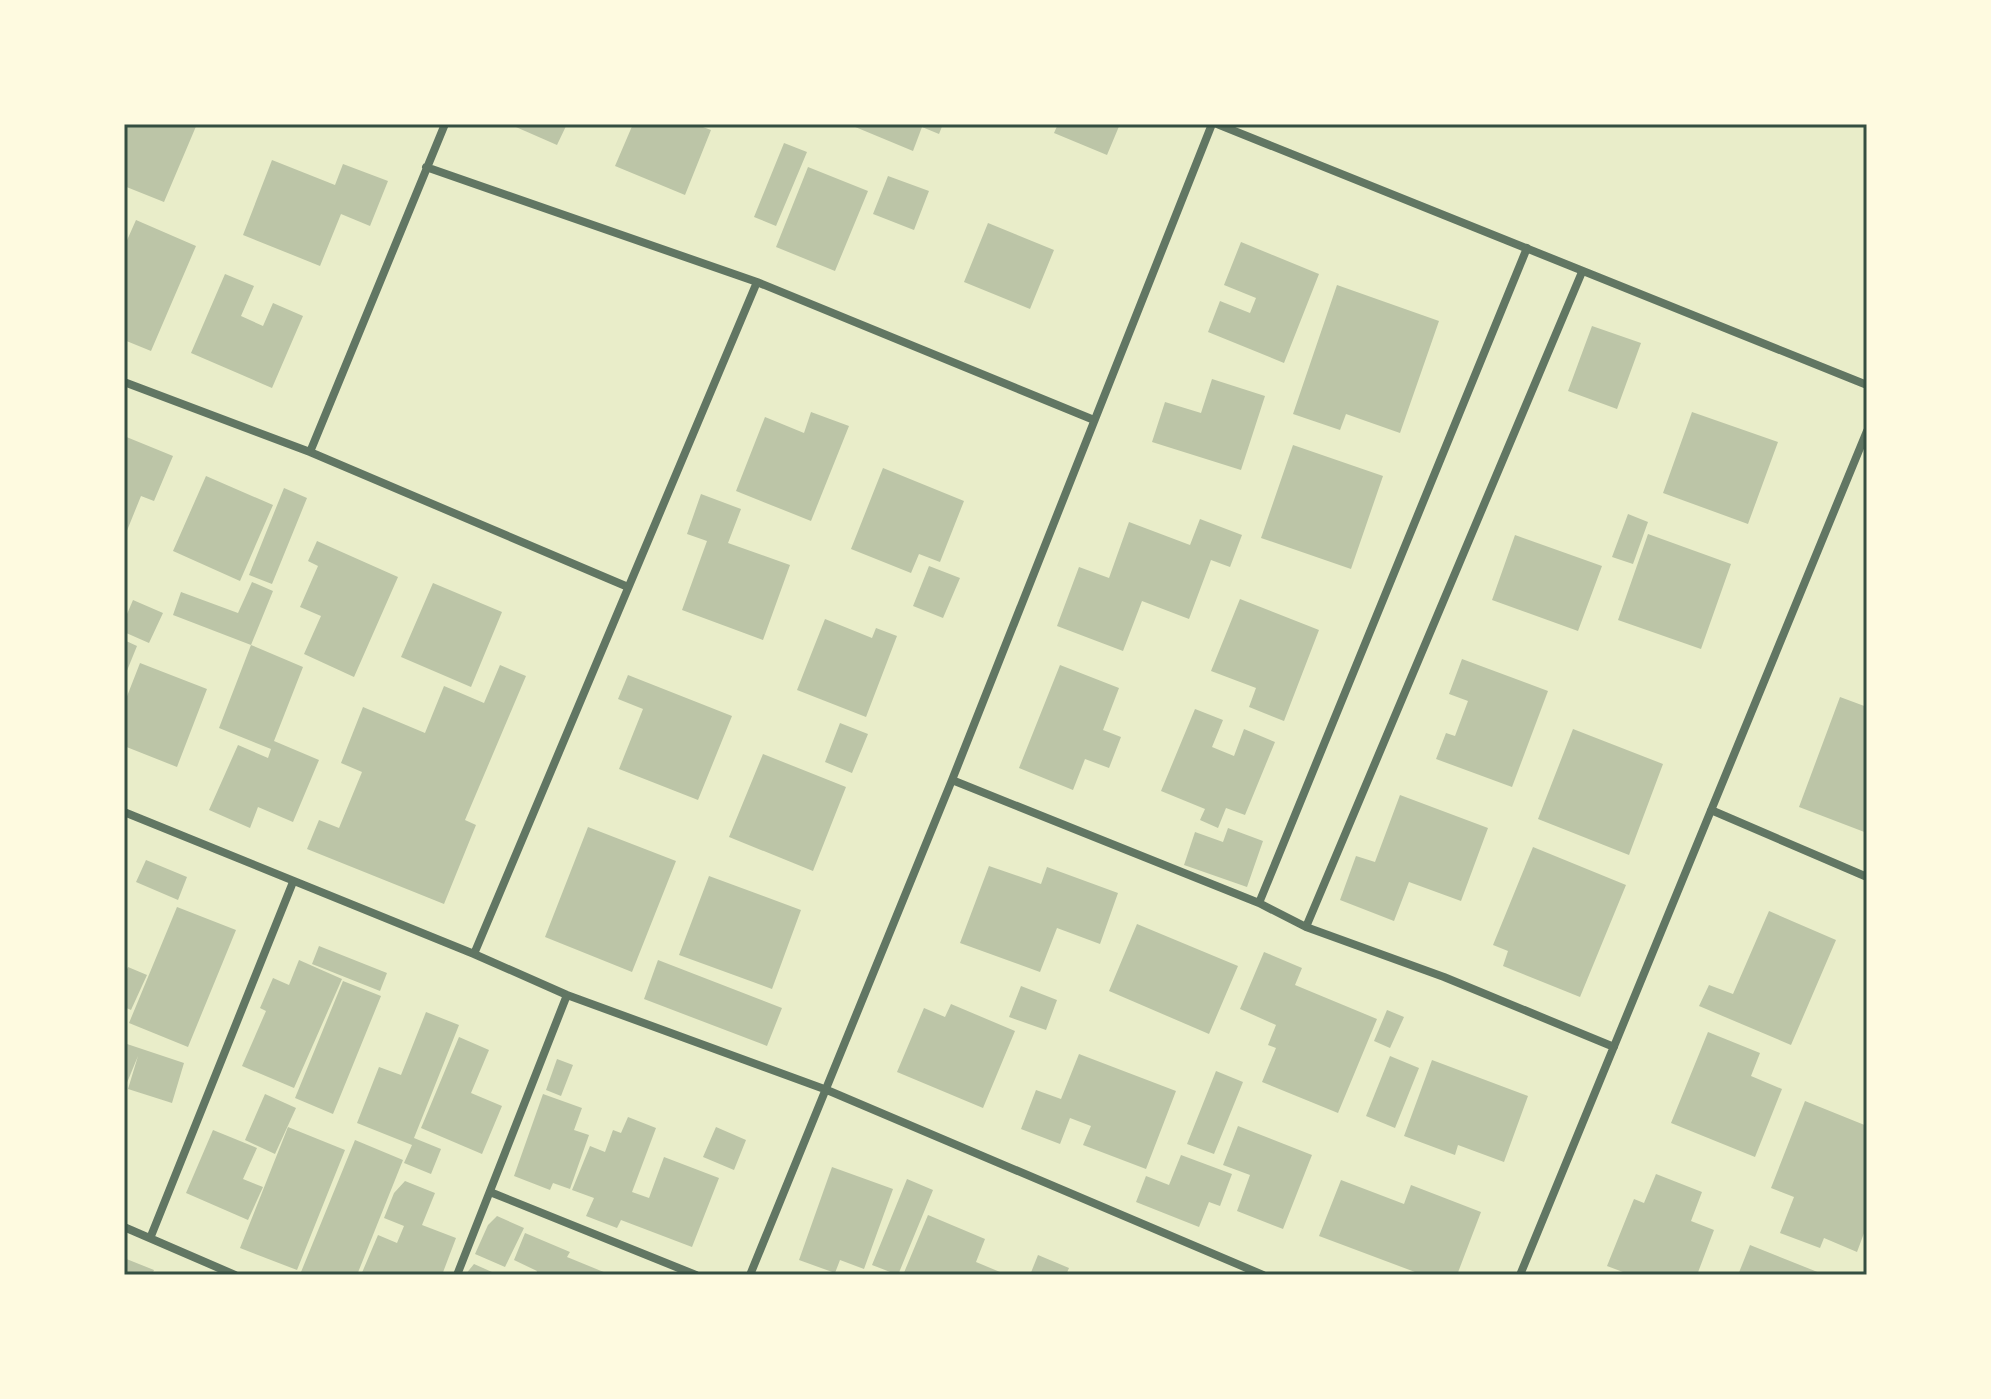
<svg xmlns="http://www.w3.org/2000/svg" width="1991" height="1399" font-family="Barlow,sans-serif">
<rect width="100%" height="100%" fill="#e9edc9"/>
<!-- building -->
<path fill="#bcc5a7" d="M124,124H197L164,202L124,186Z
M509,124H567L557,145Z
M633,124H695L711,130L685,195L615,166Z
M848,124H943L939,134L922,127L913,151Z
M1058,124H1120L1107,155L1054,133Z
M784,143L807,152L776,226L754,217Z
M272,160L335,185L343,164L388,181L370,226L341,214L320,266L243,235Z
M808,167L868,191L835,271L776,247Z
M888,176L929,191L914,230L873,214Z
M136,220L196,246L151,351L124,340V247Z
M988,223L1054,250L1030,309L964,282Z
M1241,242L1319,274L1284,363L1208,332L1220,301L1250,313L1256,298L1224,285Z
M225,274L254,286L241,316L263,326L273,303L303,316L272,388L191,353Z
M1337,285L1439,321L1400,433L1346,414L1340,430L1293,414Z
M1592,326L1641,343L1617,409L1568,391Z
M1212,379L1265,396L1241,470L1152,442L1165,402L1201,413Z
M811,412L849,426L811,521L736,491L765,417L804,433Z
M1692,412L1778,442L1748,524L1663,493Z
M124,436L173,456L154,501L141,496L124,538Z
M1293,445L1383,476L1351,569L1261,538Z
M883,468L964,501L940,562L919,554L911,573L851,549Z
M206,476L273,505L240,581L173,551Z
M284,488L307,498L272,584L249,575Z
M701,494L741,509L728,543L790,565L763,640L682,610L707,541L687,534Z
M1628,514L1648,522L1633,564L1612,557Z
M1200,519L1242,535L1230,567L1211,560L1189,619L1142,601L1123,651L1057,626L1079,567L1109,578L1129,522L1190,545Z
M1648,534L1731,564L1701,649L1618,620Z
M1515,535L1602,566L1578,631L1492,600Z
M317,541L398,577L354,677L304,654L321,616L300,607L318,566L308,561Z
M929,566L960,578L943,618L913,606Z
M252,582L273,591L251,645L173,615L181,592L238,613Z
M433,583L502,612L471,687L401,657Z
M1240,599L1319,630L1284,721L1249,707L1256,688L1211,671Z
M133,600L163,613L149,643L124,632V621Z
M825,619L872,638L876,628L897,636L866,717L797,690Z
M124,640L137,646L124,678Z
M251,645L303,667L274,741L319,760L293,822L258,807L250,828L209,810L238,745L268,758L271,749L219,728Z
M1462,659L1548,691L1512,787L1436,759L1446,733L1455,736L1468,701L1449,694Z
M140,663L207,689L177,767L124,746L127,735L124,733V704Z
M500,665L526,676L465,820L476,825L444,904L307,849L319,820L339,828L362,772L341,763L363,707L425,733L444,686L484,703Z
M1060,665L1119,688L1103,730L1121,737L1109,768L1085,759L1073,790L1019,768Z
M628,675L732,716L698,800L619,769L643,709L618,699Z
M1840,697L1867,707V833L1799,807Z
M1195,709L1223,720L1212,747L1234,756L1244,729L1275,742L1245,815L1226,808L1218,828L1200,820L1205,809L1161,791Z
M840,723L868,734L852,773L825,762Z
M1573,729L1663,764L1629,855L1538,819Z
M763,754L846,787L813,871L729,837Z
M1400,795L1488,828L1461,901L1409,882L1394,921L1340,900L1356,856L1375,862Z
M588,827L676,861L632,972L545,937Z
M1228,828L1263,841L1247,887L1184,865L1195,832L1223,842Z
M1533,847L1626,885L1580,997L1503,966L1508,951L1493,945Z
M146,860L187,877L178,900L136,882Z
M989,866L1041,884L1047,867L1118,893L1100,944L1057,928L1040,972L960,943Z
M709,876L801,910L772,989L679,955Z
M177,907L236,930L188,1047L129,1023Z
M1769,911L1836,940L1791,1045L1699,1006L1709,985L1733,994Z
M1137,924L1238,966L1209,1034L1109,991Z
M319,946L387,973L380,991L312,964Z
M1264,952L1302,968L1295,985L1377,1019L1338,1113L1262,1082L1276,1048L1268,1045L1276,1025L1240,1009Z
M299,960L342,979L294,1088L242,1066L266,1011L260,1008L273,978L289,985Z
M658,960L782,1008L767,1046L644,999Z
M128,967L147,975L131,1010L124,1007V976Z
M343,981L381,996L333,1114L295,1098Z
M1021,986L1057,1000L1046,1030L1009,1017Z
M951,1004L1015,1031L983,1108L897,1072L924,1008L945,1017Z
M1387,1010L1404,1017L1390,1048L1374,1041Z
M426,1012L459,1025L414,1138L441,1149L431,1174L404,1163L412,1145L357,1123L379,1067L401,1075Z
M1708,1032L1760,1053L1751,1076L1782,1089L1755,1157L1671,1123Z
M459,1037L489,1050L471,1093L502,1106L482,1154L421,1128Z
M124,1043L184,1063L172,1103L128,1089L138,1056L124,1090Z
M1079,1054L1176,1091L1146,1169L1083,1145L1091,1126L1070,1118L1060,1144L1021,1129L1036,1090L1061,1099Z
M1390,1056L1419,1068L1395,1128L1366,1116Z
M557,1059L573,1065L561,1096L546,1090Z
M1432,1060L1528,1096L1504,1162L1458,1145L1455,1155L1404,1136Z
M1216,1071L1243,1082L1214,1154L1187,1144Z
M265,1094L296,1108L275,1154L245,1140Z
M543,1094L582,1108L574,1130L589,1135L570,1189L553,1183L550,1190L514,1176Z
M1805,1101L1867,1126V1225L1857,1252L1824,1238L1820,1248L1780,1233L1794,1197L1771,1188Z
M628,1117L656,1128L632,1192L649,1198L664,1157L719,1178L692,1247L621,1220L617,1228L586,1216L594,1198L572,1190L590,1146L605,1152L613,1130L621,1133Z
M1238,1126L1312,1155L1283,1229L1237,1211L1250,1175L1223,1165Z
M288,1127L345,1150L297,1270L240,1248Z
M716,1127L746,1140L734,1170L703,1157Z
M213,1130L257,1148L243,1179L263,1187L248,1220L186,1193Z
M355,1140L403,1160L357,1275H309L301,1272Z
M1181,1155L1232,1174L1220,1206L1209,1202L1199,1227L1136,1202L1146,1176L1169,1185Z
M832,1167L893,1189L864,1269L840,1260L835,1273L799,1260Z
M1656,1174L1702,1192L1691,1221L1714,1230L1697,1275H1631L1607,1266L1634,1199L1644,1203Z
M907,1179L933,1190L898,1275L872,1265Z
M1341,1180L1404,1204L1411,1185L1481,1212L1457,1275H1423L1319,1236Z
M405,1181L435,1193L422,1225L456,1238L442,1275H361L378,1235L397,1243L404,1226L384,1218L394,1193Z
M928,1215L985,1239L976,1262L1000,1272L999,1275H903Z
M497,1216L524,1228L505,1267L475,1254L488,1225Z
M525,1233L570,1252L567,1257L611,1275H536L537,1271L514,1260Z
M1750,1245L1825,1275H1738Z
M1038,1255L1069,1268L1066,1275H1030Z
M124,1258L154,1270L152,1275H124Z
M474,1264L492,1272L491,1275H465Z"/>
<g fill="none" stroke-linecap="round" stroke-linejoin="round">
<!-- minor -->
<path stroke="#617663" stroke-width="8" d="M1217,124L1867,385
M426,167L757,282L1094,420
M124,382L310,452L628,587
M310,452L445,124
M952,780L1259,903L1306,927L1444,977L1614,1047
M1711,810L1867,877
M124,812L474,954L567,995L827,1090L1263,1275
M1259,903L1527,248
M1306,927L1582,272
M474,954L757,282
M490,1192L696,1275
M124,1227L235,1275
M151,1236L293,882
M457,1275L567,995
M750,1275L952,780L1212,124
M1520,1275L1867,431"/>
</g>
<!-- border -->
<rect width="1991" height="1399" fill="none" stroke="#fefae0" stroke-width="252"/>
<rect x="126" y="126" width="1739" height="1147" fill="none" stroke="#344e41" stroke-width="3"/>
</svg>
